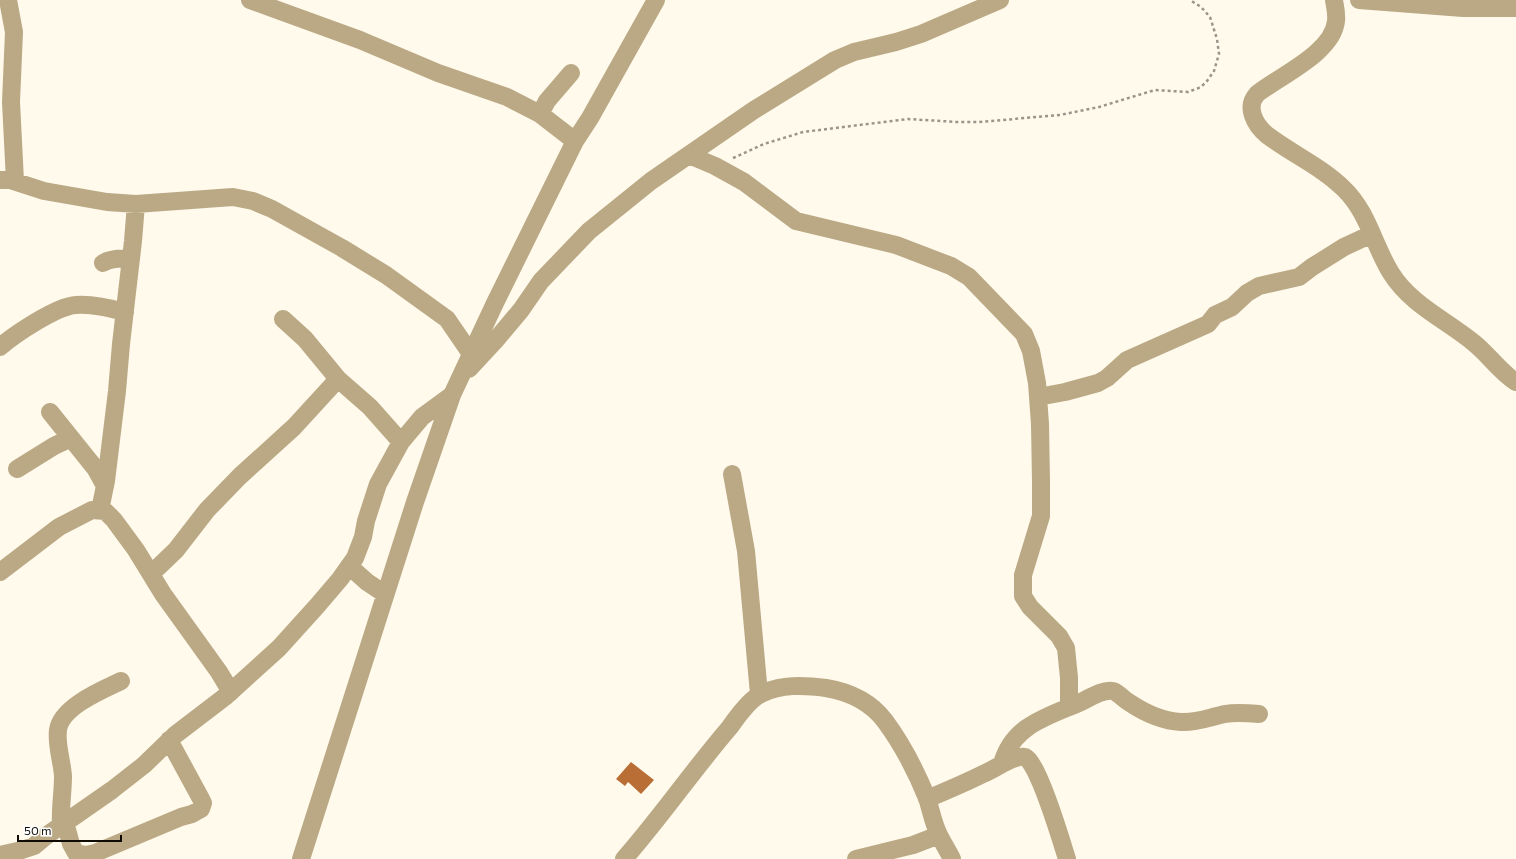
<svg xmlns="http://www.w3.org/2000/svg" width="1516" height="859" font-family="Commissioner,sans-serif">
<rect width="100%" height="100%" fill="#fffaec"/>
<!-- building -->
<path fill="#b96e35" d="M631,762L654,780L641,794L628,782L625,786L616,779Z"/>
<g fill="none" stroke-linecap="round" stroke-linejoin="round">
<!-- path -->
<path stroke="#99958b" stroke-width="2.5" stroke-dasharray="3 3" stroke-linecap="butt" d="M733,158L764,144L803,132L908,119L957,122H979L1060,115L1099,107L1155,90L1188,92L1201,87L1207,81L1214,71L1219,54L1217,39L1210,17L1201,7L1190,0"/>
<!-- minor -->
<path stroke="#bba985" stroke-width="18" d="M8,0L14,32L11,102L15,181
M250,0L360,40L438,73L507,97L540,114L575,141
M1334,0C1335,7 1337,14 1336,21C1333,53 1279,76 1257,94C1245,107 1255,125 1267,135C1292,154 1322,167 1344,189C1368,212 1374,246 1391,273C1410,304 1446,320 1474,343C1489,355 1500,372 1516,382
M1359,0L1463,8H1516
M540,114L547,101L571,73
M689,155L715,166L744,182L796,221L896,245L951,266L969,277L1024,334L1031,351L1037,383L1040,424L1041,482V516L1023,575V596L1030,607L1059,636L1066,648L1069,678V707
M0,180H10L44,191L107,202L136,204L233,197L253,201L272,209L342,248L386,275L447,319L471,354
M103,263C112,258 121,258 131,259
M283,319L305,339L338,379L370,407L401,442
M0,347C15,334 57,306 76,305C93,304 109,308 125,312
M469,369L495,341L521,310L541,281L589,231L651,181L754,110L835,60L854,52L896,42L921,34L1000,0
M1038,397L1065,392L1098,383L1107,378L1127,360L1208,324L1215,315L1232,307L1247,293L1259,286L1299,277L1312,267L1344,247L1372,234
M50,412L95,468L105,486
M17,469L54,446L71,438
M732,474L746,551L759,694
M100,510L106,481L117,391L121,344L133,241L136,204
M349,566L367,582L385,594
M0,572L59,527L92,510L105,511L114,520L136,550L163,594L219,672L231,692
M151,574L176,550L207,510L240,476L294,427L338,379
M1002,764C1012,726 1046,717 1079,703C1088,699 1102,689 1113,691C1119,693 1124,700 1130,703C1145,713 1163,721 1181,722C1197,723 1210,717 1225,714C1236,712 1248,713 1259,714
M927,799C946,791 965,783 983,774C995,769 1005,761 1016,758C1019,757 1022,756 1025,757C1038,762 1062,843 1067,859
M65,822L71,844L76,853L86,855L95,853L181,817L192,814L201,809L203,803L200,797L169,740
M61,825C60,808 63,793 63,776C62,761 56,745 58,730C61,707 102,690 121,681
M0,855L22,850L34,846L46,836L112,790L144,765L175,735L226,696L279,648L317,606L340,579L355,558L363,537L366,521L378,484L401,442L422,417L452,395
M301,859L415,502L452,395L495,303L575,141L590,118L656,0
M624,859C661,817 693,770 730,727C737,717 750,699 761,694C781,684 804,685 826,688C850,692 870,701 885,721C902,744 916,771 927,798C931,810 933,823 939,835C943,843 948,851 952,859
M856,859L913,845L939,835"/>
</g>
<!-- scale -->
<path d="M18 835v6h103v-6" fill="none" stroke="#0e0b05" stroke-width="2"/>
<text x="24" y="835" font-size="12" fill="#0e0b05" stroke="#ffffff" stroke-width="3" paint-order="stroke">50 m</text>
</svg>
